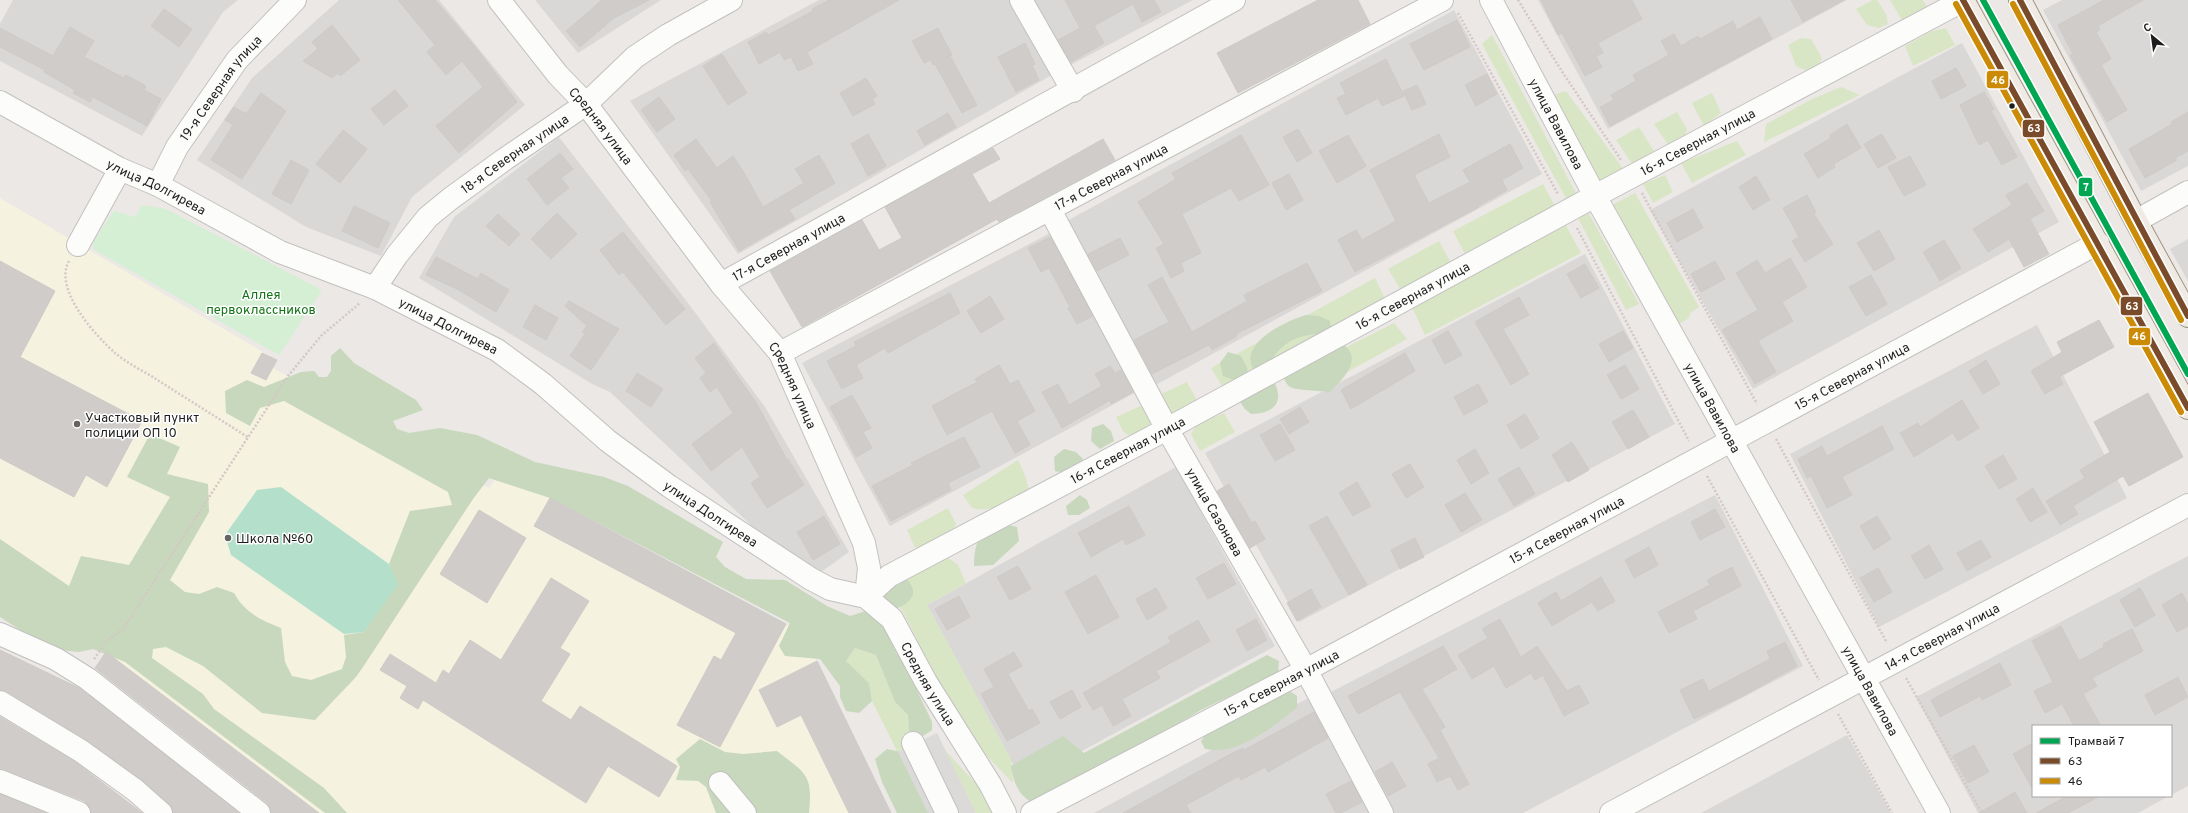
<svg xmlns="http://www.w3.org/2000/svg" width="2188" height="813" font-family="Overpass,sans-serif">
<rect width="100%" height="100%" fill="#ebe8e5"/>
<!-- residential -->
<path fill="#dad8d7" d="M13,0H238L223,12L142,136L0,61V24Z
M339,0H439L525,105L412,197L381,256L306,227L197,160L252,78Z
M535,0H661L578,53Z
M819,0H1015L1057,72L738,254L630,101Z
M1027,0H1193L1065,68Z
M1538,0H1847L1608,129Z
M2062,0H2188V166L2141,191L2043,10Z
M1454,10L1542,174L1152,387L1065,222Z
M1962,43L2059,222L1753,389L1650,210Z
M559,137L688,303L765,407L849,552L821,572L769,542L610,392L592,384L419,278L454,217Z
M1056,230L1140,390L890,526L802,363Z
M2188,239V281L2170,249Z
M1585,254L1675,424L1299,622L1205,453Z
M2037,325L2127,498L1879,627L1790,454Z
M1176,467L1275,646L1023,783L927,605Z
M1715,495L1803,666L1523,813H1391L1327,694Z
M2188,556V786L2171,795V726H2033V796H2169L2138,813H1978L1916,697Z
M1312,696L1375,813H1094Z
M1847,735L1891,813H1701Z"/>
<!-- education -->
<path fill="#f5f2e0" d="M0,198L277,360L273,368L489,488L501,470L550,498L786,624L817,661L891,813H318L101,649L0,587Z"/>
<!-- grass -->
<path fill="#d9e6c5" d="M1873,0H1877L1886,14L1888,24L1879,28L1867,25L1856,9Z
M1890,0H1923L1927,7L1903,22Z
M1946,28L1955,45L1913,66L1905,46L1932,31Z
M1492,35L1579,199L1569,204L1482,44Z
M1801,38L1811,39L1822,58L1818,67L1810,72L1796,66L1788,45Z
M1841,87L1860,95L1764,142L1766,124L1812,99Z
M1566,91L1627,174L1598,188L1550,96Z
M1712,93L1721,113L1704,126L1692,103Z
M1677,112L1687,129L1685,137L1669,146L1654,124Z
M1639,127L1657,156L1635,168L1616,140Z
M1737,141L1746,155L1692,183L1681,163Z
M1665,175L1673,192L1653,203L1643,184Z
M1543,184L1557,210L1467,258L1453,231Z
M1635,193L1699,307L1690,313L1689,318L1677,325L1612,205Z
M1588,212L1639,304L1626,310L1578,218Z
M1565,224L1581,253L1425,335L1410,303Z
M1439,241L1452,265L1402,292L1388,269Z
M1375,278L1387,303L1225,391L1211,368Z
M1394,323L1407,339L1340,376L1331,355Z
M1187,382L1199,404L1168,418L1157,396Z
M1145,404L1150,418V432L1128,435L1123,431L1116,417Z
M1224,413L1235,432L1200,451L1191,434L1196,426Z
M1018,460L1025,475L1029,490C1011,500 992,514 972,508L963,495Z
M948,508L956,524L951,534L922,551L914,546L907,530Z
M944,555L958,565L966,583L927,605L1011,759L1013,783L982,751L970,735L923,660L916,637L891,589L897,580Z
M855,648L876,655L895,702L908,715L909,731L923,736L901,752L897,751L872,701L869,683L846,661Z
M944,749L979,787L993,813H976Z"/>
<!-- forest -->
<path fill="#c7d8bc" d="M1306,315L1319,316L1330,321L1331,329L1328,334C1300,333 1280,341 1268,367L1255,372C1235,344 1286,321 1306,315Z
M1344,344C1346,347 1350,351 1351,354C1356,367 1338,384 1330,392C1322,391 1294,390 1290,387C1287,385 1285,381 1284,379L1285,372Z
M340,348L354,363L416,400L423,410L393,421L397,429L409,433L440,428L477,435L535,462L604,477L628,486L723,542L716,557L725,567L746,579L785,580L827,606L850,616L869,610L883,621L897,654L909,666L913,682L932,722V730L923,736L909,731L908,715L895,702L876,655L855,648L846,661L869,683L872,701L859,713L846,711L840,697V686L820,659L785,656L779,646L790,623L550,498L489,478L473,499L365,664L356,677L315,720L262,713L203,666L166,647L153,649L152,658L203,694L214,709L324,788L347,813H325L125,662L93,649L79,652L50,649L0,617V539L69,586L81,556L129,565L170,497L127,477L150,434L180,447L167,474L208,484L209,512L170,580L185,592L199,594L217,587L234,593C245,613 261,620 281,628L285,662L292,676L311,680L342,669L346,657L344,635L364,632L397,584L389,564L410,511L452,505L448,492L284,401L260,408L250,426L226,413L225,391L247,380L264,387L301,372L314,371L319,377H327L331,371V356Z
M1228,352L1241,356L1247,367L1248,375L1237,381L1223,376L1220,363Z
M1274,381C1285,404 1273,413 1251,414L1245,409L1238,399Z
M1103,424L1111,431L1114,441L1100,449L1091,441L1092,428Z
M1064,449L1076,452L1083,459L1079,469L1063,473L1055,471L1054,457Z
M1080,495L1087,500L1090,508L1079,515H1068L1066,506Z
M1000,523L1017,527L1019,541L993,565L974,566C975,539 978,537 1000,523Z
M903,576C922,591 912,604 892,610L882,598L883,590Z
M1267,655L1279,661L1278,673L1201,710L1039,806C1020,798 1014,786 1011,766L1063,736L1084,753Z
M1287,689L1297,696V708C1271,727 1240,756 1205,749L1201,741L1208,731Z
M700,739L725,752L743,754L777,751C806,774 813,774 809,813H716L706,787L698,781L676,780L680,767L676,759Z
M887,749L901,752L931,813H897L882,782L875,759Z"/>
<!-- park -->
<path fill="#d4efd3" d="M142,205L166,209L322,290L279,355L93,249L94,241L114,211L135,217Z"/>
<!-- pitch -->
<path fill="#b3dfcb" d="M281,487L389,564L398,584L364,632L344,634L231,555L225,535L257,490Z"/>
<!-- parking -->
<path fill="#dbdad9" d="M937,733L976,813H928L898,752Z"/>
<!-- building -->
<path fill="#d0ccca" stroke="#cecac7" d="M398,0H435L477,49L517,102L459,153L436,126L483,87L462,61L446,75L427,52L435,45Z
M602,0H649L614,18L580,47L566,31Z
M829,0H899L807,52L813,64L798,71L791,57L784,60L780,52L759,64L748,42L766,32L768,35L813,11L812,9Z
M1065,0H1154L1161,12L1142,22L1133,4L1094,26L1104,43L1071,62L1058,40L1080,28Z
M1318,0H1358L1370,24L1238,93L1217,53Z
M1541,0H1632L1642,19L1598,43L1603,53L1596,56L1602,67L1585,76L1562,33L1558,35Z
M1791,0H1844L1803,22Z
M2104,0H2143L2098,26L2100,30L2096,32L2111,59L2101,65L2127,110L2107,122L2070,55L2073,54L2058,25Z
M164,9L192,29L179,47L151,26Z
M1760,17L1772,39L1610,126L1600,107L1614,100L1611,95L1636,81L1633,75L1669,55L1661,41L1674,34L1681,46L1698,36L1700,39L1733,21L1737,30Z
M1457,20L1470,47L1424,70L1410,44Z
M332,25L360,60L340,76L338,73L332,78L303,61L318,49L312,42Z
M70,27L94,41L84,57L124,78L126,75L146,86L144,90L161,99L147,126L93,97L90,102L73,93L75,90L44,72L45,70L0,47V28L53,56Z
M938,28L952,55L950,56L977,105L962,113L935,64L933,65L931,60L924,63L912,41Z
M1025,43L1035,64L1032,65L1039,80L1016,92L998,57Z
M722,54L747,93L728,105L703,66Z
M1386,59L1404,96L1382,106L1378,98L1346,115L1337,98L1346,94L1340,83Z
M1956,68L1966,86L1941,99L1932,81Z
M1487,74L1497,94L1476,106L1465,85Z
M866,78L877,96L872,99L875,104L853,116L840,93Z
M1417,85L1426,104L1412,110L1403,91Z
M395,90L408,106L384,125L371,109Z
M1984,92L1994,109L1991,111L2017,157L2002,165L1988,140L1979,145L1960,105Z
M261,93L286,111L242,179L211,160L233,125L225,120L234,107L246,114Z
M659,97L675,119L657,132L641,110Z
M2188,112V151L2175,158L2177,160L2145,178L2129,149L2172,124L2171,122Z
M948,113L956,127L925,145L917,131Z
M1847,124L1861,148L1834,164L1835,167L1818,178L1804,154L1831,138L1830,135Z
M1298,129L1312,153L1297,162L1283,137Z
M343,130L367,149L340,183L316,164Z
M868,134L886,166L868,176L851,144Z
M1439,134L1450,157L1414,175L1429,203L1470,182L1463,170L1510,144L1523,168L1502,180L1507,190L1478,206L1479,207L1355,272L1338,240L1356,230L1362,240L1396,221L1370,170Z
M1882,134L1896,158L1878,168L1864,144Z
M1241,135L1269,185L1239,201L1231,188L1182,214L1201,253L1181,263L1184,271L1171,278L1156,248L1164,244L1138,202L1176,179L1172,173Z
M1348,135L1366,166L1337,183L1319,151Z
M696,139L717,168L733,156L743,171L763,207L804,183L795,169L819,155L835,183L789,210L795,219L739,251L710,202L712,201L688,169L685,171L674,155Z
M1103,139L1115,160L999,222L997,219L802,327L770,271L862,220L879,250L902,238L885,207L993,148L1000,159L972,174L989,203Z
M560,153L573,169L561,178L569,188L547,205L527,179Z
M1910,156L1926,185L1904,196L1888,167Z
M291,160L309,170L291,204L272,194Z
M1289,174L1303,200L1286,210L1272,183Z
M1756,176L1770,200L1753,210L1739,187Z
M2027,183L2044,211L2030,219L2049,254L2024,267L2009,239L1988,252L1973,229L2012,205L2006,195Z
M1807,195L1816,212L1814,214L1833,244L1805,262L1792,241L1799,237L1783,208Z
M354,206L390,223L378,248L342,231Z
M1693,209L1703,228L1677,242L1667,223Z
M557,213L577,234L551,259L531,239Z
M498,214L520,234L509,246L486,226Z
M1879,230L1895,259L1874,271L1857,243Z
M623,232L685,309L666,325L623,272L619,275L600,250Z
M1050,237L1093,316L1077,324L1068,308L1070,307L1049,268L1041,272L1028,248Z
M1120,238L1129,255L1097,271L1088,254Z
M1944,240L1961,268L1940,281L1923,252Z
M436,257L478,279L481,273L509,290L496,312L455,288L426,275Z
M1790,258L1807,287L1782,302L1793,321L1758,341L1776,372L1755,384L1722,330L1758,310L1736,273L1757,260L1765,273Z
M0,261L55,291L20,357L142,421L107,487L86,475L74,497L0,458Z
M1715,261L1725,279L1701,292L1691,274Z
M1307,263L1322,291L1236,334L1237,336L1212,350L1209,345L1152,374L1134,340L1169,322L1148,285L1162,277L1192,332L1247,301L1244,295Z
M1585,264L1599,288L1581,298L1567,274Z
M1871,275L1887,304L1866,316L1849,287Z
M950,293L960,313L888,353L885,348L856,365L863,378L842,389L827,361L856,346L854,342Z
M990,296L1004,319L981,333L967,311Z
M1519,297L1529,315L1503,329L1529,374L1511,385L1475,322Z
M569,301L619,329L591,370L570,356L585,334L582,332L587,326L565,306Z
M535,305L558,318L546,340L523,327Z
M2099,320L2114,347L2059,377L2063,384L2045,394L2031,371L2062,352L2057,342Z
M1448,331L1462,355L1445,364L1432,340Z
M1623,331L1633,348L1609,362L1599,344Z
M714,343L757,404L787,460L788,459L804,485L767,508L751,483L760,477L742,447L711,471L692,444L733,413L717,387L710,392L700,378L706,373L695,358Z
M262,353L277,360L266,380L251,373Z
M1405,353L1415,371L1351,409L1341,390Z
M1986,360L2000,384L1983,394L1969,371Z
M999,365L1010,384L1018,380L1035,411L1017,421L1030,445L1015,453L992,411L947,435L932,406L977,382L975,379Z
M1625,365L1639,389L1621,399L1607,375Z
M1110,366L1115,373L1121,370L1133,392L1111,404L1110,400L1062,428L1042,392L1058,384L1069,405L1102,386L1095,374Z
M637,373L663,389L651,407L626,391Z
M1478,384L1488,402L1464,415L1454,397Z
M2148,393L2183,457L2129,486L2123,476L2073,506L2078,514L2060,525L2046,501L2085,478L2080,470L2110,452L2094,422Z
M852,395L871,428L863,432L872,448L856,457L830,407Z
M1962,400L1979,428L1958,441L1953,433L1914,457L1900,433L1918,423L1920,427Z
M1300,407L1309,422L1289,434L1280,419Z
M1633,410L1649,437L1628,449L1612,422Z
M1525,414L1539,438L1521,449L1507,425Z
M1280,424L1295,450L1275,461L1260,435Z
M1882,426L1894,449L1842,477L1852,495L1827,508L1811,476L1807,478L1798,459L1822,446L1827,456Z
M964,437L980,467L948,483L951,490L891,521L872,486L913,465L911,463Z
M1572,442L1589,470L1568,482L1552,455Z
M1475,449L1489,473L1471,484L1457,460Z
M2003,455L2017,479L1999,489L1985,466Z
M1410,464L1424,487L1406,498L1392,474Z
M1519,467L1535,494L1514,506L1498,479Z
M1357,482L1371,506L1353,516L1339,493Z
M1229,484L1252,523L1255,521L1265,539L1250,548L1217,491Z
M2033,488L2047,512L2030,522L2016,499Z
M1465,493L1482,520L1461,532L1445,505Z
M550,498L786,624L720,747L677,725L714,656L721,660L736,633L534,526Z
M1129,506L1145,535L1126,545L1123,539L1091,557L1078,533Z
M1715,509L1725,527L1700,540L1691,522Z
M479,510L526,538L487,603L440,574Z
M824,516L840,544L813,560L797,532Z
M1327,516L1367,585L1349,595L1309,526Z
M1877,516L1891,539L1874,550L1860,526Z
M1415,538L1424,557L1400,569L1391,550Z
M1981,540L1991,557L1967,571L1957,553Z
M1929,545L1943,569L1925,579L1911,556Z
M1649,547L1658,565L1634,578L1625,560Z
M1224,563L1236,584L1208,599L1196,578Z
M1018,566L1031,589L1010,600L997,577Z
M1732,567L1741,586L1693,611L1697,619L1669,633L1658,612L1710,585L1707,580Z
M1878,568L1892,592L1874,602L1860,578Z
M1096,575L1119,617L1088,634L1065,592Z
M1601,577L1615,601L1598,611L1592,602L1552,626L1538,603L1556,592L1561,601Z
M551,578L589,601L560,648L570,654L541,701L571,720L580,706L677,766L659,797L608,766L586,803L423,700L418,709L400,698L407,686L380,670L390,654L436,683L443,670L449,674L470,640L501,660Z
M1156,588L1167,608L1147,620L1136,599Z
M2140,588L2155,615L2135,627L2120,600Z
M1311,589L1321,607L1297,621L1287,603Z
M2182,593L2188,604V626L2177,632L2162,605Z
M959,596L970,617L947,630L935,609Z
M1256,619L1267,640L1247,651L1236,630Z
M1500,619L1521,657L1537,646L1567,691L1579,685L1589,703L1564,716L1543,675L1535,680L1531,673L1506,688L1494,666L1472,679L1458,655L1488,638L1482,629Z
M1198,620L1210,641L1156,671L1160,678L1122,699L1131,716L1113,726L1102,705L1093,710L1083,693L1171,642L1168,637Z
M2061,626L2079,661L2104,647L2103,644L2132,629L2143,651L2092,678L2097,686L2083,694L2101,726H2074L2062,704L2045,713L2034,691L2053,682L2032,641Z
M1785,642L1797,666L1741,697L1694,719L1680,690L1703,679L1709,691L1770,659L1767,651Z
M1443,646L1457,669L1422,689L1445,727L1440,730L1469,784L1458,790L1450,776L1437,782L1428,764L1439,758L1400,692L1358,714L1348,696Z
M0,650L81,689L239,813H173L169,804L143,781L88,741L6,691L0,690Z
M106,652L319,813H271L267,803L95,668Z
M1014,652L1022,666L1008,674L1029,711L1032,709L1040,723L1007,741L981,694L994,687L984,669Z
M817,661L891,813H849L801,715L777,727L759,690Z
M2000,663L2011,685L1982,700L1980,696L1940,717L1931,700Z
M2178,677L2188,697L2155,715L2145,695Z
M1072,690L1081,707L1060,719L1050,702Z
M1314,712L1328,738L1268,772L1265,767L1241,780L1239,776L1186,805L1191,813H1123L1225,757L1243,748L1244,750Z
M0,717L74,761L142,813H91L89,806L84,801L0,769Z
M2033,743V790L2013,754Z
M1974,745L1989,772L1968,783L1953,756Z
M1392,762L1406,786L1388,796L1375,772Z
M1351,781L1362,802L1341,813H1336L1326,794Z
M2015,792L2027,813H1979Z
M0,794L46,813H0Z
M2067,796H2100L2068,813H2036Z"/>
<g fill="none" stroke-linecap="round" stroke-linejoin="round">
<defs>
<g id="minor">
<path id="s1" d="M499,0L558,75L586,104L721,284L780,353L864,543L869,568L866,597"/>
<path d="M1021,0L1073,91"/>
<path id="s2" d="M1491,0L1595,196L1939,813"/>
<path id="s3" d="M0,102L120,169L158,185L280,252L375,288L497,350L543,384L608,441L669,486L811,579L830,589L866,597L892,619L926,682L990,784L1005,813"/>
<path id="s4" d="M158,185L177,147L237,60L295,0"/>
<path id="s5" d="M1050,210L1167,429L1306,670L1382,813"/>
<path d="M2136,221L2188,192"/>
<path d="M78,245L120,169"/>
<path id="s6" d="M721,284L1234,0"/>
<path id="s7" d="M375,288L397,255L428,217L450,199L505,159L586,104L635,57L668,35L731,0"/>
<path id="s8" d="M780,353L1442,0"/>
<path id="s9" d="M866,597L889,576L1167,429L1595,196L1964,0"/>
<path d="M0,634L56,659L88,679L259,813"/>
<path d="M0,702L81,751L135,790L161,813"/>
<path d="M913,743L947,813"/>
<path d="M0,781L79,813"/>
<path d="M720,783L745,813"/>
<path id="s10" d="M1032,813L1306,670L2098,243"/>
<path id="s11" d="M1611,813L2188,505"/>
</g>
<path id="major" d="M1963,0L2188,408
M2020,0L2136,221L2188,316"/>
</defs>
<!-- minor casing -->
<use href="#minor" stroke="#c2c1c0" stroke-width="24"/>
<!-- major casing -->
<use href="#major" stroke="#9f9584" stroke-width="24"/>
<!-- path -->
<path stroke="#d4c7c6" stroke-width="2.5" stroke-dasharray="2 2" stroke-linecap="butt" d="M1518,0L1561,70L1621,160
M1458,13L1558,194
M1642,193L1757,404
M1577,228L1689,441
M69,261C53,289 95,335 115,353C127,363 143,371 156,379C187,399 218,418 249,438
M1776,439L1887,643
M1707,476L1819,680
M94,659L107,641L123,629L288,376L321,336L360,303
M1906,678L1982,813
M1838,714L1892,813"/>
<!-- minor -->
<use href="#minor" stroke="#fcfcfb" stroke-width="22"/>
<!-- major -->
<use href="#major" stroke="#efeae4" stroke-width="22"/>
<defs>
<path id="bus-1" d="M1963,0L2188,408
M2020,0L2188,316"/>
<path id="bus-2" d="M1956,4L2181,412
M2013,4L2181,320"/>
</defs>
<!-- bus-1 casing -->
<use href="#bus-1" stroke="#fff" stroke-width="9"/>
<!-- bus-2 casing -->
<use href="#bus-2" stroke="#fff" stroke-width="9"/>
<!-- bus-1 -->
<use href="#bus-1" stroke="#7a4b2a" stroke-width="6"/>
<!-- bus-2 -->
<use href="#bus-2" stroke="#cb8b06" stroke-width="6"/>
<defs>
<path id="tram-1" d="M1983,0L2188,374"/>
</defs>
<!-- tram-1 casing -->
<use href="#tram-1" stroke="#fff" stroke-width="9"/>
<!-- tram-1 -->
<use href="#tram-1" stroke="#00a651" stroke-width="6"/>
</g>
<!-- markers -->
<circle fill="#1d1d1d" stroke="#fff" stroke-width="1.5" cx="2012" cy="106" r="3.5"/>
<g fill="#656463" stroke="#fff" stroke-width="1.5">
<circle cx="77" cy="424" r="4"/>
<circle cx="228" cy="538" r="4"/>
</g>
<g text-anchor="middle" stroke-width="3" stroke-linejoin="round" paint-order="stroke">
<!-- street labels -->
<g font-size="13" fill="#1d1d1d" stroke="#fff">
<text dy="5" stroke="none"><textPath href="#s4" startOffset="116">19-я Северная улица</textPath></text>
<text dy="5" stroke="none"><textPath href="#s2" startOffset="140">улица Вавилова</textPath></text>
<text dy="5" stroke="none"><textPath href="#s1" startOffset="162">Средняя улица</textPath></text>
<text dy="5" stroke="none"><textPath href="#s9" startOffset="949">16-я Северная улица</textPath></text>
<text dy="5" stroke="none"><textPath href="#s7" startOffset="196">18-я Северная улица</textPath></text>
<text dy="5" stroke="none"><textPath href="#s8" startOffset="375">17-я Северная улица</textPath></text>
<text dy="5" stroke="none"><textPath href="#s3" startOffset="178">улица Долгирева</textPath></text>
<text dy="5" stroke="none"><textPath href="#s6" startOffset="77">17-я Северная улица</textPath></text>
<text dy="5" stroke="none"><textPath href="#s9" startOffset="625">16-я Северная улица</textPath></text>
<text dy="5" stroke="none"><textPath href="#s3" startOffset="502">улица Долгирева</textPath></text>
<text dy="5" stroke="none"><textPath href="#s10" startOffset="929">15-я Северная улица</textPath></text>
<text dy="5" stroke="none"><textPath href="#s1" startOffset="486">Средняя улица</textPath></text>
<text dy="5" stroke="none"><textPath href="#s2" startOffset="464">улица Вавилова</textPath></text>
<text dy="5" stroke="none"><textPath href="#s9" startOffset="301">16-я Северная улица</textPath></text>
<text dy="5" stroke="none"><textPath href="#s5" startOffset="344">улица Сазонова</textPath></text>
<text dy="5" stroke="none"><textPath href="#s3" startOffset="826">улица Долгирева</textPath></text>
<text dy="5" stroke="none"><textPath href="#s10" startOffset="605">15-я Северная улица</textPath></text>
<text dy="5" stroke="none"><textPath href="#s11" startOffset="375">14-я Северная улица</textPath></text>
<text dy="5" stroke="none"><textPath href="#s10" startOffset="281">15-я Северная улица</textPath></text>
<text dy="5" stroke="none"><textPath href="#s3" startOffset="1112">Средняя улица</textPath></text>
<text dy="5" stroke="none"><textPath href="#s2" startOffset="788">улица Вавилова</textPath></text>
</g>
<!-- park labels -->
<g font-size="13" fill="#127317" stroke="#fff">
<text x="261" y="299">Аллея<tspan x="261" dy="15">первоклассников</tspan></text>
</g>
<!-- poi labels -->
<g font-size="13" fill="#1d1d1d" stroke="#fff" text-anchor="start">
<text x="85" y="422">Участковый пункт<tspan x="85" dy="15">полиции ОП 10</tspan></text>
<text x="236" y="543">Школа №60</text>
</g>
</g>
<g stroke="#fff" stroke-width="1.5">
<rect x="1986" y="70" width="23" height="19" rx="4" fill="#cb8b06"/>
<rect x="2022" y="119" width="23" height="19" rx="4" fill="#7a4b2a"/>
<rect x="2078" y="177" width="15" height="20" rx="4" fill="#00a651"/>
<rect x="2120" y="296" width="23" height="20" rx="4" fill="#7a4b2a"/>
<rect x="2128" y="327" width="23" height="19" rx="4" fill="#cb8b06"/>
</g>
<g font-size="11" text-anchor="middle" font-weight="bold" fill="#fff">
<text x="1998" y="84">46</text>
<text x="2034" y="132">63</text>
<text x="2086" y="191">7</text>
<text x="2132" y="310">63</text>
<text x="2139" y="340">46</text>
</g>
<!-- legend -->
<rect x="2032" y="725" width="140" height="72" fill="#ffffff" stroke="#a5a5a5"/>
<rect x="2040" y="738" width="20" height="6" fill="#00a651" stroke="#a5a5a5"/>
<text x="2068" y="745" font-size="12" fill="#1d1d1d">Трамвай 7</text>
<rect x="2040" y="758" width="20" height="6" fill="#7a4b2a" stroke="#a5a5a5"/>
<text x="2068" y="765" font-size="12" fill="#1d1d1d">63</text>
<rect x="2040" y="778" width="20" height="6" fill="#cb8b06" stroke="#a5a5a5"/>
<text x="2068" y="785" font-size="12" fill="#1d1d1d">46</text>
<!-- north arrow -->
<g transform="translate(2152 36) rotate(331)" stroke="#ffffff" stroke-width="3" paint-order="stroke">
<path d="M0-3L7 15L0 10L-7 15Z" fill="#1d1d1d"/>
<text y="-6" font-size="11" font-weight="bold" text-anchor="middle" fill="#1d1d1d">С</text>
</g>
</svg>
